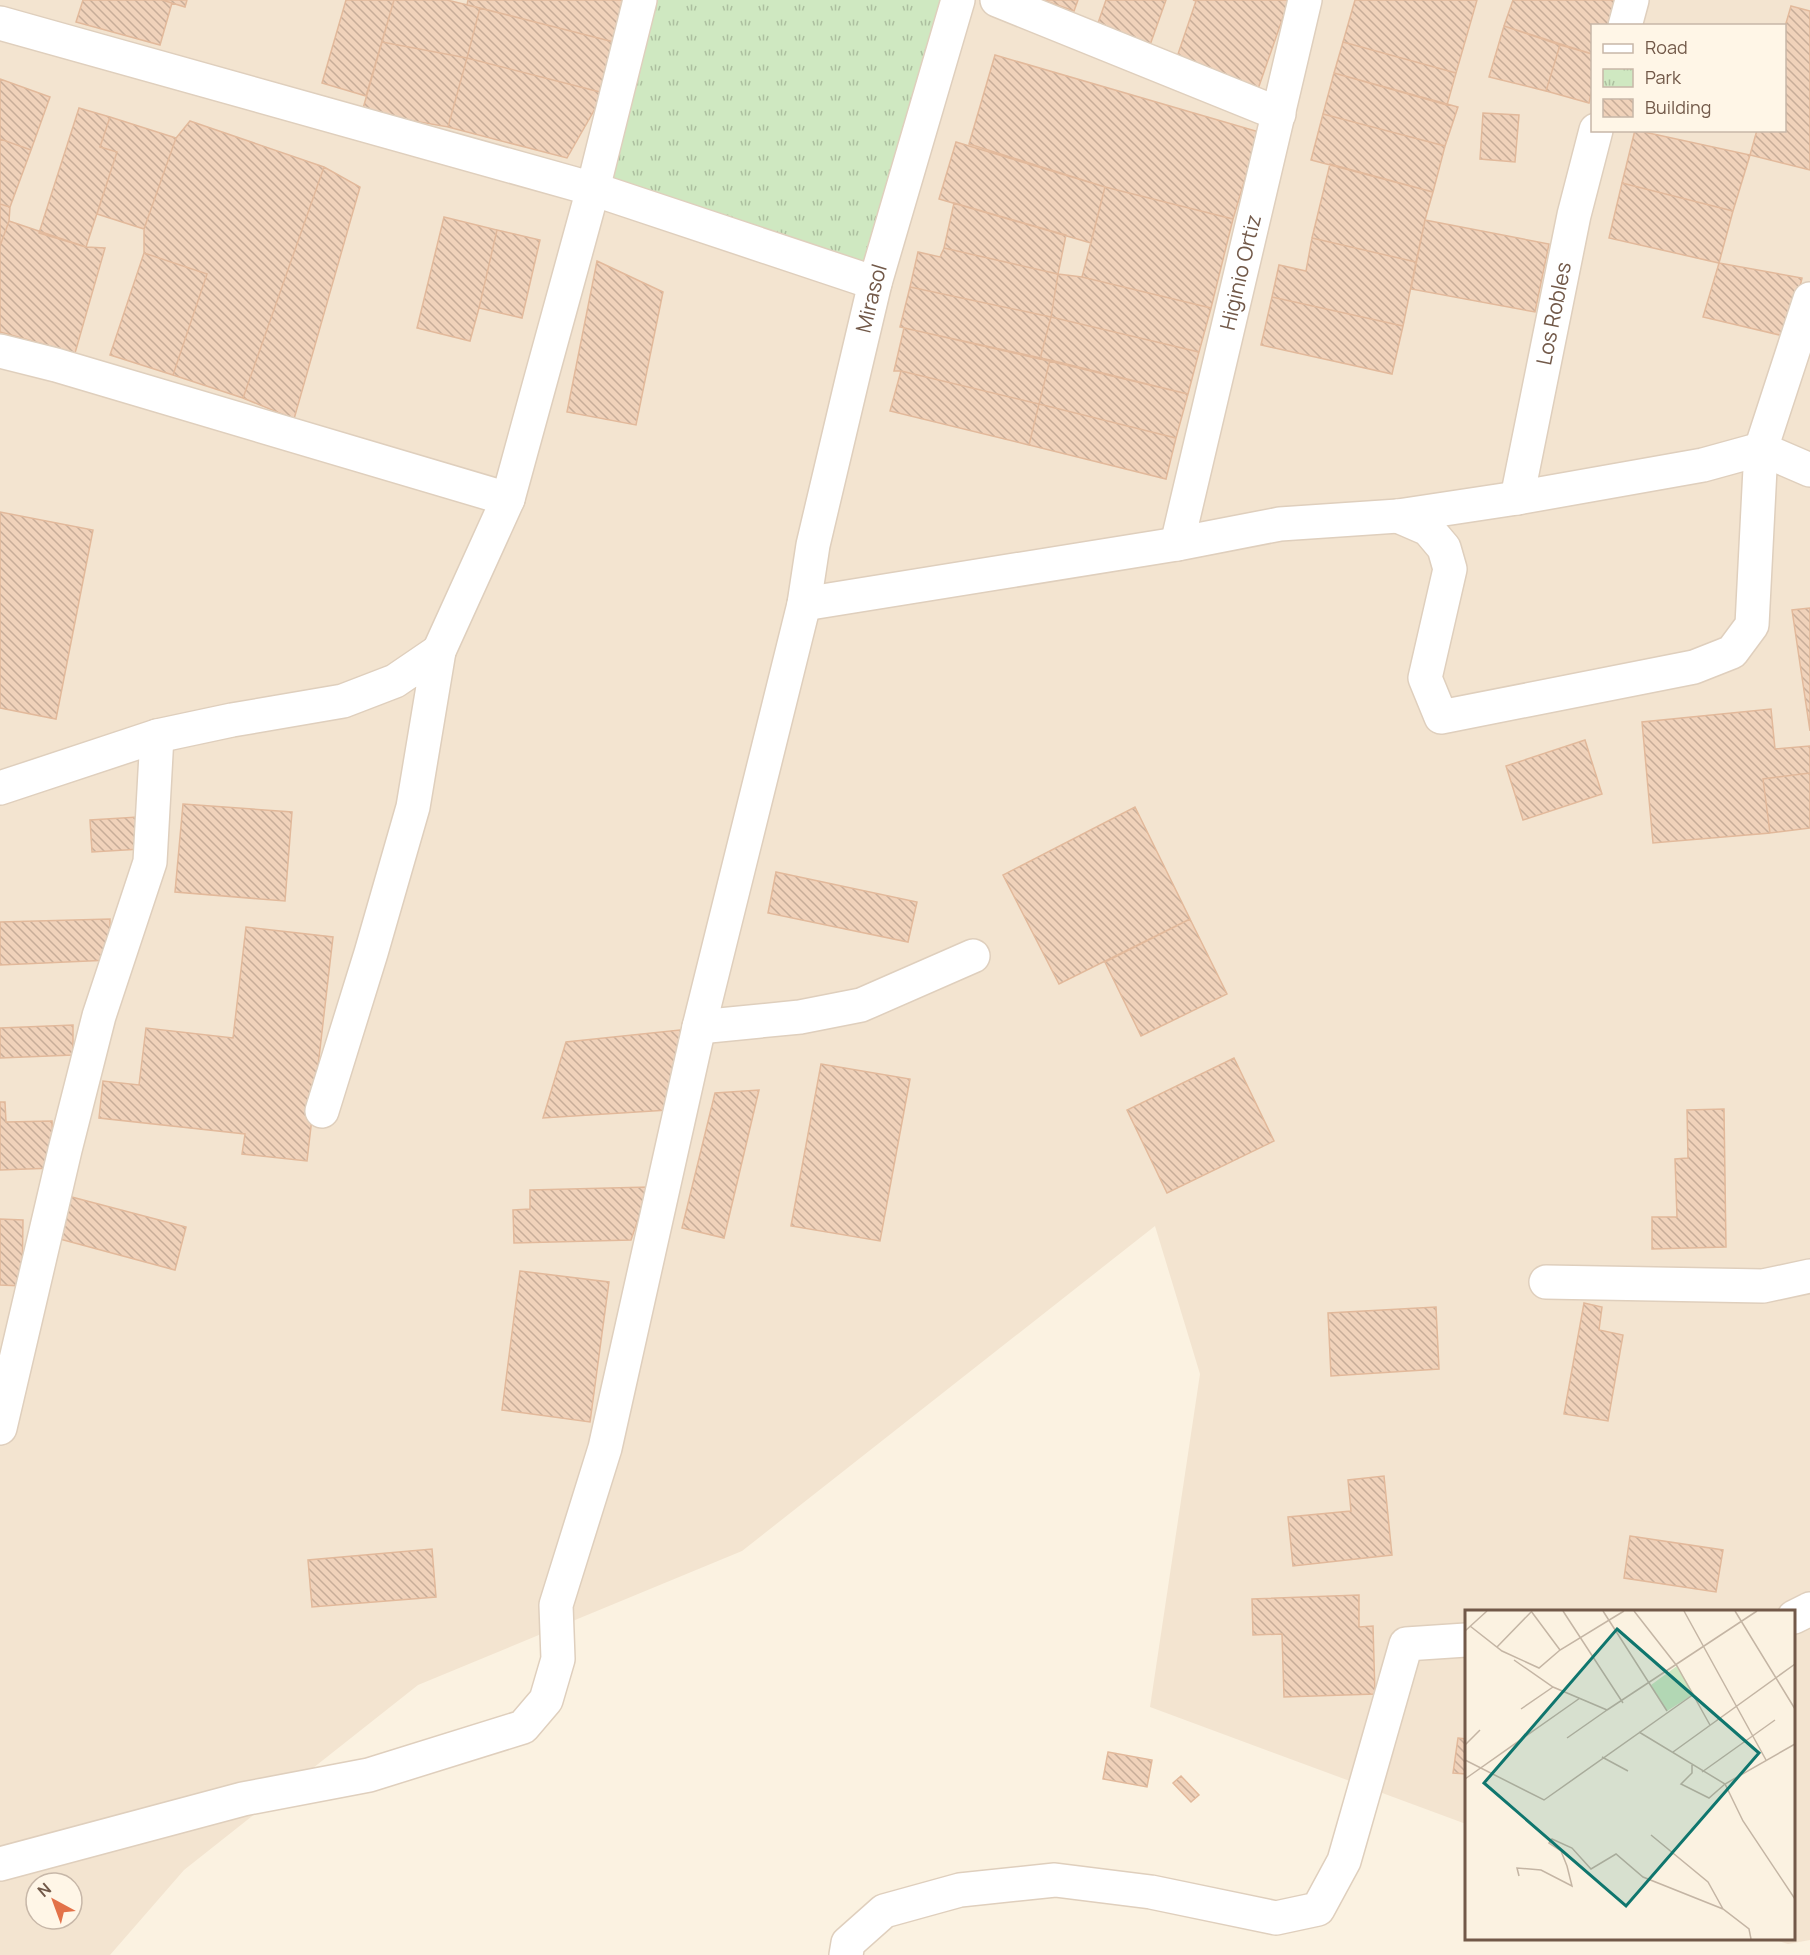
<svg xmlns="http://www.w3.org/2000/svg" width="1810" height="1955" font-family="Manrope,sans-serif">
<defs>
<pattern id="park-tufts" width="24" height="20" patternUnits="userSpaceOnUse" patternTransform="scale(1.5)"><rect width="24" height="20" fill="#cfe8c1"/><path d="M3 7l-1-3M5 7V3M7 7l1-3M15 17l-1-3M17 17v-4M19 17l1-3" fill="none" stroke="#acbf9f"/></pattern>
<pattern id="building-back-hatch" width="6" height="6" patternUnits="userSpaceOnUse" patternTransform="scale(1.5)"><rect width="6" height="6" fill="#f0d2ba"/><path d="M-1 5l2 2M0 0l6 6M5-1l2 2" fill="none" stroke="#c7ad99"/></pattern>
</defs>
<rect width="100%" height="100%" fill="#fbf2e1"/>
<!-- residential -->
<path fill="#f3e4d0" fill-rule="evenodd" d="M0,0H1810V1940L1788,1944L1773,1939L1794,1938V1612H1466V1824L1150,1707L1200,1374L1155,1226L742,1551L418,1685L184,1870L110,1955H0ZM1592,26H1784V130H1592ZM36,1883H72V1919H36Z"/>
<!-- park -->
<path fill="url(#park-tufts)" d="M640,0H958L875,283L593,189Z"/>
<!-- building -->
<path fill="url(#building-back-hatch)" stroke="#e2b99b" stroke-width="1.5" d="M83,0H162L172,3L160,45L76,22Z
M162,0H187L185,7Z
M346,0H394L366,96L322,83Z
M394,0H447L480,8L467,58L382,42Z
M468,0H624L614,42L467,5Z
M1043,0H1078L1074,11Z
M1106,0H1166L1150,45L1097,26Z
M1193,0H1289L1258,89L1176,60L1196,1Z
M1355,0H1477L1456,73L1343,42Z
M1513,0H1622L1614,26H1592V54L1504,26Z
M1791,6L1810,11V170L1750,155L1757,130H1784V30Z
M480,8L614,42L604,93L467,58Z
M1504,26L1560,45L1546,91L1489,77Z
M382,42L467,58L448,127L362,112Z
M1343,42L1456,73L1447,105L1334,73Z
M1560,45L1592,54V90L1589,103L1546,91Z
M995,55L1259,132L1233,219L1105,187L969,144Z
M467,58L604,93L567,158L448,127Z
M1334,73L1458,107L1445,146L1323,114Z
M0,79L50,97L31,150L0,139Z
M79,108L110,117L100,147L117,152L86,247L39,233Z
M1483,113L1519,115L1515,162L1480,159Z
M1323,114L1445,146L1433,192L1311,160Z
M110,117L176,138L144,229L97,214L117,152L100,147Z
M190,121L324,167L243,398L173,375L207,274L144,253V229L176,138Z
M1635,130L1750,155L1733,211L1622,183Z
M0,139L31,150L10,207L0,204Z
M956,142L1105,187L1091,243L939,199Z
M1330,164L1433,192L1425,220L1416,262L1312,238Z
M324,167L360,187L294,419L243,398Z
M1622,183L1733,211L1719,263L1609,238Z
M1105,187L1233,219L1211,308L1082,277Z
M954,203L1066,235L1058,274L944,248Z
M0,204L10,207L9,221L0,246Z
M444,217L497,230L479,308L470,341L417,328Z
M1425,220L1549,244L1535,312L1411,289Z
M9,221L86,247L105,248L75,353L0,332V246Z
M497,230L540,240L522,318L479,308Z
M1312,238L1416,262L1403,326L1272,297L1279,265L1306,271Z
M944,248L1058,274L1051,317L910,287L918,252L940,257Z
M144,253L207,274L173,375L110,355Z
M597,261L663,292L636,425L567,412Z
M1719,263L1802,278L1788,337L1703,317Z
M1058,274L1082,277L1211,308L1199,352L1051,317Z
M910,287L1051,317L1040,359L900,327Z
M1272,297L1403,326L1392,374L1261,345Z
M1051,317L1199,352L1188,394L1040,359Z
M904,328L1050,360L1039,404L901,371H894Z
M1050,360L1188,394L1176,438L1039,404Z
M901,371L1039,404L1029,445L890,411Z
M1039,404L1176,438L1166,479L1029,445Z
M0,512L93,530L56,719L0,708Z
M1810,608V731L1792,610Z
M1771,709L1775,749L1810,746V773L1763,779L1770,833L1653,843L1642,722Z
M1585,740L1602,794L1523,820L1506,766Z
M1810,773V828L1770,833L1763,779Z
M183,804L292,812L285,901L175,892Z
M1135,807L1190,919L1059,984L1003,875Z
M138,817L141,849L92,852L90,820Z
M776,872L917,902L908,942L768,913Z
M110,919V960L0,965V922Z
M1190,919L1227,994L1141,1036L1105,962Z
M246,927L333,937L307,1161L242,1154L245,1134L99,1118L103,1081L139,1085L146,1028L233,1038Z
M73,1025V1055L0,1058V1028Z
M689,1029L668,1110L543,1118L566,1042Z
M1234,1058L1274,1141L1167,1193L1127,1110Z
M821,1064L910,1079L880,1241L791,1226Z
M759,1090L724,1238L682,1228L715,1093Z
M0,1102H5L6,1122L52,1121L54,1168L0,1170Z
M1724,1109L1726,1247L1652,1249V1217H1677L1675,1159L1688,1158L1687,1110Z
M649,1187L631,1240L514,1243L513,1210L530,1209V1190Z
M68,1196L186,1227L175,1270L56,1238Z
M0,1219L23,1220L22,1286L0,1285Z
M520,1271L609,1282L590,1422L502,1410Z
M1584,1303L1602,1307L1599,1330L1623,1335L1608,1421L1564,1414Z
M1436,1307L1439,1369L1331,1376L1328,1313Z
M1384,1476L1392,1555L1293,1566L1288,1517L1351,1511L1348,1480Z
M1630,1536L1723,1550L1716,1592L1624,1578Z
M432,1549L436,1597L312,1607L308,1560Z
M1359,1595V1627L1373,1626L1375,1694L1284,1697L1282,1634L1253,1635L1252,1599Z
M1458,1738L1466,1739V1774L1453,1773Z
M1108,1752L1152,1760L1147,1787L1103,1779Z
M1181,1776L1199,1795L1191,1802L1173,1783Z"/>
<g fill="none" stroke-linecap="round" stroke-linejoin="round">
<defs>
<g id="street">
<path d="M997,0L1279,114"/>
<path d="M0,23L593,189L875,283"/>
<path d="M1625,26L1632,0"/>
<path d="M0,351L56,365L508,499"/>
<path id="s1" d="M1517,498L1574,215L1596,130"/>
<path d="M1398,516L1428,529L1444,548L1450,569L1425,678L1441,717L1694,667L1732,652L1752,625L1761,449L1810,299"/>
<path id="s2" d="M1177,544L1305,0"/>
<path d="M804,604L1177,544L1280,524L1398,516L1517,498L1703,465L1761,449L1810,470"/>
<path d="M439,651L508,499L593,189L640,0"/>
<path d="M0,788L157,736L232,720L343,701L395,681L439,651L413,807L371,953L322,1111"/>
<path d="M699,1027L800,1017L861,1005L973,956"/>
<path d="M1546,1282L1763,1286L1810,1276"/>
<path d="M0,1428L65,1150L99,1016L150,862L157,736"/>
<path d="M1794,1617L1810,1609"/>
<path id="s3" d="M0,1864L243,1799L369,1775L523,1727L546,1700L558,1659L556,1605L605,1448L699,1027L804,604L813,545L875,283L958,0"/>
<path d="M846,1955L848,1943L884,1911L960,1890L1055,1880L1151,1892L1276,1918L1318,1909L1344,1861L1406,1644L1466,1640"/>
</g>
</defs>
<!-- street casing -->
<use href="#street" stroke="#dfcfbd" stroke-width="36"/>
<!-- street -->
<use href="#street" stroke="#fff" stroke-width="33"/>
</g>
<g text-anchor="middle" stroke-width="6" stroke-linejoin="round" paint-order="stroke">
<!-- street labels -->
<g font-size="21" fill="#725949" stroke="#fff6e7">
<text dy="7" stroke="none"><textPath href="#s2" startOffset="279">Higinio Ortiz</textPath></text>
<text dy="7" stroke="none"><textPath href="#s3" startOffset="2018">Mirasol</textPath></text>
<text dy="7" stroke="none"><textPath href="#s1" startOffset="188">Los Robles</textPath></text>
</g>
</g>
<!-- overview -->
<g transform="translate(1465 1610)">
<rect width="330" height="330" fill="#fbf2e1"/>
<path d="M212,56L229,84L202,101L186,75Z" fill="#cfe8c1"/>
<path fill="none" stroke="#c4b5a4" stroke-width="1.5" d="M66,1L95,40M98,1L158,93M138,1L202,101M169,1L212,56L245,115M219,1L301,150M270,1L330,99M5,16L37,41L74,58L95,40L159,1M0,21L22,1M32,37L67,1M49,50L88,77L142,100L102,128M56,99L88,77M142,100L292,1M174,122L260,174L278,211L330,289M0,135L15,120M208,142L330,54M137,147L163,161M0,150L79,190L229,84M227,155V163L216,174L244,188L260,174L330,134M237,162L310,110M0,169L115,88M186,225L243,272L258,299M54,266L52,258L76,260L107,276L102,256L96,241L84,233L87,229L107,238L126,259L151,244L178,267L258,299L284,319L286,329"/>
<path fill="#0f766e" fill-opacity="0.15" stroke="#0f766e" stroke-width="3" d="M152,19L294,143L161,296L19,173Z"/>
<rect width="330" height="330" fill="none" stroke="#725949" stroke-width="3"/>
</g>
<!-- legend -->
<rect x="1591" y="24" width="195" height="108" fill="#fff6e7" stroke="#c7b7a8" stroke-width="1.5"/>
<rect x="1603" y="44" width="30" height="9" fill="#ffffff" stroke="#c7b7a8" stroke-width="1.5"/>
<text x="1645" y="54" font-size="18" fill="#725949">Road</text>
<rect x="1603" y="69" width="30" height="18" fill="url(#park-tufts)" stroke="#c7b7a8" stroke-width="1.5"/>
<text x="1645" y="84" font-size="18" fill="#725949">Park</text>
<rect x="1603" y="99" width="30" height="18" fill="url(#building-back-hatch)" stroke="#c7b7a8" stroke-width="1.5"/>
<text x="1645" y="114" font-size="18" fill="#725949">Building</text>
<!-- north arrow -->
<g transform="translate(54 1901) rotate(319)"><circle r="28" fill="#fff6e7" stroke="#c7b7a8" stroke-width="1.5"/>
<path d="M0-4.5L10 22L0 15L-10 22Z" fill="#e37249"/>
<text y="-9" font-size="16" font-weight="bold" text-anchor="middle" fill="#725949">N</text>
</g>
</svg>
